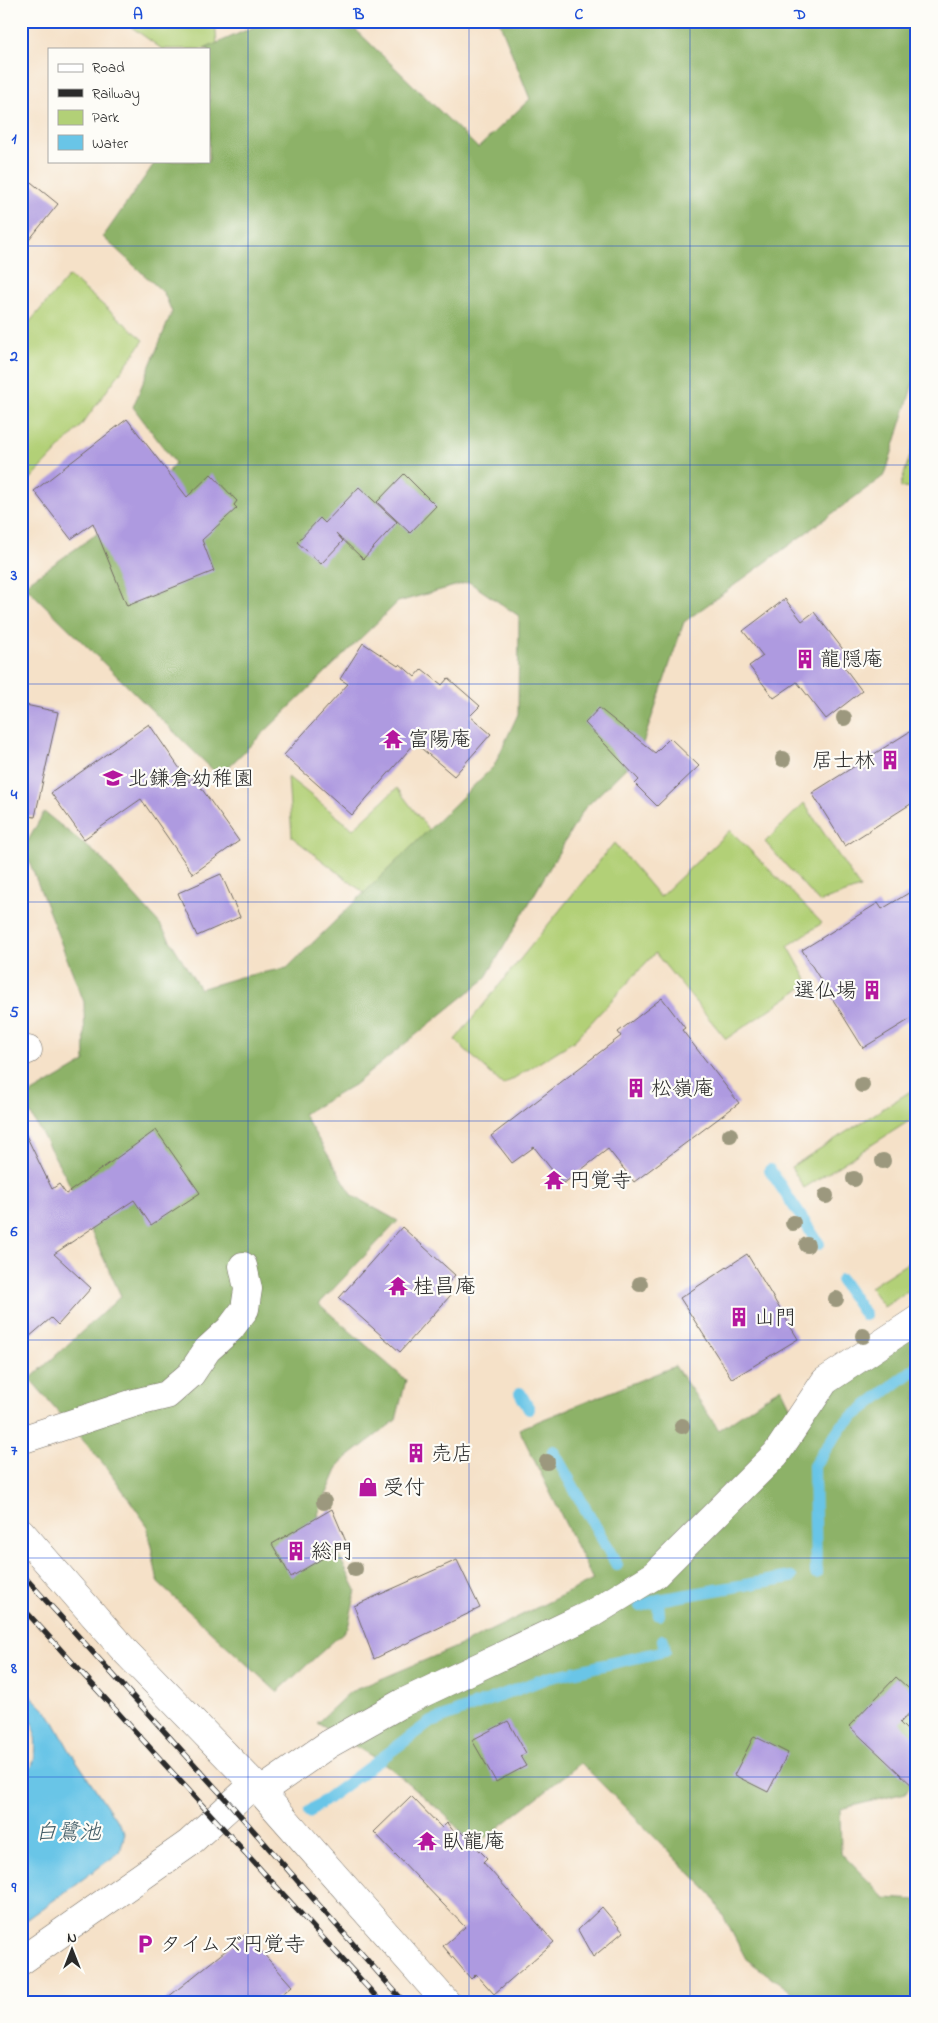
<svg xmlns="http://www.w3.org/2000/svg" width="938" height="2023" font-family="'Indie Flower','Klee One',sans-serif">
<rect width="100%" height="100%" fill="#fdfcf7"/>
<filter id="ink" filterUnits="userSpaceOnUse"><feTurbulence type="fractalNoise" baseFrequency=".02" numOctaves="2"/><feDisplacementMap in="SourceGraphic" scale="10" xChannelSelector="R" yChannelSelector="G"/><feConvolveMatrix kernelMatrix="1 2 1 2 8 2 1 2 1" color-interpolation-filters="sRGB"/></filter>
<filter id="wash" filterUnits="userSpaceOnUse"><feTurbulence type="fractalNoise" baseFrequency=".0096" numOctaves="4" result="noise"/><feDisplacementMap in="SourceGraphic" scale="20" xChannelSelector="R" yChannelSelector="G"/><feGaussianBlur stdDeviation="1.12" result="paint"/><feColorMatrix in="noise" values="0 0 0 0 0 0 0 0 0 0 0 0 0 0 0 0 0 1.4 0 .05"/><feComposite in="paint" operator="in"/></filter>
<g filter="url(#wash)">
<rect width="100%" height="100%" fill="#f5e1c8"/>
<!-- green -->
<path fill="#b2d077" stroke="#6e7e51" d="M123,21H215L218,55L209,49H162Z
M69,276L144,340L80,427L21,489V332Z
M917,433V488L900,487Z
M288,777L353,829L397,788L450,858L385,909L292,837Z
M804,803L860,888L819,902L765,842Z
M730,830L822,923L788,946L809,983L726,1039L655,953L574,1041L503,1085L455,1040L614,843L660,897Z
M917,1087V1116L804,1188L791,1167Z
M917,1257V1285L884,1307L870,1287Z"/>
<!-- forest -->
<path fill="#8db268" stroke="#5c6e4a" d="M267,21L352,26L478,148L530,99L499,21H917V371L885,475L684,622L639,755L584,809L485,979L354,1085L303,1114L353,1196L398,1221L319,1304L406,1380L396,1420L340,1463L318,1514L356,1590L348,1628L277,1692L158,1583L147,1525L107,1468L30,1379L121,1296L66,1177L22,1099L85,1062L84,1002L24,848L44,812L99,856L160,924L200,989L240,977L287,968L494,766L518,714L519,616L469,582L398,602L219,776L24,585L152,495L175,463L133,407L172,312L164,293L103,237L156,161H209V49H204Z
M917,1327V1779L905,1793L840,1809L841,1853L885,1898L917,1900V2002H806L746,1959L712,1895L581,1763L475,1846L445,1815L388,1766L317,1723L350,1692L461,1645L593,1580L519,1429L675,1366L719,1430L781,1387L792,1410Z"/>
<!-- water -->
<path fill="#69c5e7" stroke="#4a7889" d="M21,1686L50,1715L70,1751L125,1833L120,1852L28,1919L21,1921V1780C39,1766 37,1743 33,1723L21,1714Z"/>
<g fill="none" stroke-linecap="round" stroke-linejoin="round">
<!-- stream -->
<path stroke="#69c5e7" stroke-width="12" d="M770,1170L819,1244
M841,1280L865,1315
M520,1393L529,1409
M553,1451L617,1565
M816,1573L814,1466L842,1425L917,1367
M640,1606L658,1600
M659,1615L658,1600L791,1577
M309,1812L429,1723L547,1678L665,1651L663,1640"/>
</g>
<g id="blocks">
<!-- building -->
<path fill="#ae9ae0" d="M21,174L58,204L21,250Z
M127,419L187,497L211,474L237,501L234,505L237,508L202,540L214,571L127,606L93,523L71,539L34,491Z
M404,474L436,506L410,533L377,502Z
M359,487L397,522L363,559L336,533L343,541L321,564L297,542L320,518L325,523Z
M785,599L802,621L814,612L852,661L844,667L862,691L826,719L797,682L774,698L749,666L763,656L743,631Z
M363,643L398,666L400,664L415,677L422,669L442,685L448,678L480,706L470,716L491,734L454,776L415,743L352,815L284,755L348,684L340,679Z
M21,704L58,712L35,817L21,815Z
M599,708L655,753L670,738L699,766L657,806L635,784L639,780L585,723Z
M149,724L189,782L194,778L239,841L193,874L141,799L84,839L51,793Z
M917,727V800L845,846L812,793Z
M221,874L240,917L197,936L178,893Z
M917,888V1015L863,1048L802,950L878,903L882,909Z
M662,998L685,1028L682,1030L739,1103L634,1182L608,1149L563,1184L534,1147L512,1163L491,1136L621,1036L618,1032Z
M21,1125L52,1189L59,1184L66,1194L156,1130L200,1193L151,1225L134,1200L54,1254L91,1288L58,1325L51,1318L21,1344Z
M402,1227L455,1275L442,1290L450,1296L400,1352L339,1298Z
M747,1254L798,1339L732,1379L680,1298Z
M332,1509L347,1544L291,1577L272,1544Z
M457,1560L480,1608L374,1659L354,1606Z
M896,1677L917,1696V1705L900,1723L917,1740V1790L849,1726Z
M508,1721L526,1753L520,1756L526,1766L496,1782L472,1740Z
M754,1736L788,1753L768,1792L734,1775Z
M411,1796L442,1828L447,1823L455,1833L459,1830L487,1858L483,1862L554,1942L494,1994L476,1974L471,1979L443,1946L465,1927L374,1832Z
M602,1907L623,1932L593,1957L578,1930Z
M246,1934L292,1986L273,2002H162Z"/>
</g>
</g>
<g filter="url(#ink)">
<use href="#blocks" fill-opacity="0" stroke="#726b62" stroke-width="1"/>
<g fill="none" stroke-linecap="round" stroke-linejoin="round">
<defs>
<path id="minor" d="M21,1053L28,1050
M21,1440L134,1403L167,1395L191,1374L207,1350L230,1329L245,1309L248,1289L243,1266
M21,1532L124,1650L254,1784L446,2002
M260,1792L329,1744L402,1703L593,1613L655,1575L776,1454L825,1381L917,1320
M21,1961L188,1844L254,1784"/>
</defs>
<!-- minor casing -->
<use href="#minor" stroke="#726b62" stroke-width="29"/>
<!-- minor -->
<use href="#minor" stroke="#fff" stroke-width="28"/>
<defs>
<path id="rail" d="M21,1573L231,1805L404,2002
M21,1606L381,2002"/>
</defs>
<!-- rail casing -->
<use href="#rail" stroke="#2b2b2b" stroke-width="5.5"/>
<!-- rail -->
<use href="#rail" stroke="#fdfcf7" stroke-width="4" stroke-dasharray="11" stroke-linecap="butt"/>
</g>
<!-- trees -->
<g fill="#9c987e">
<circle cx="844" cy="718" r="8"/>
<circle cx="783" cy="759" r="8"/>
<circle cx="862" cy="1085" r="8"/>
<circle cx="730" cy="1135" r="8"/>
<circle cx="883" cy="1161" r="8"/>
<circle cx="854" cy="1179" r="8"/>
<circle cx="826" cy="1196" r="8"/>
<circle cx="793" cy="1223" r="8"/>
<circle cx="807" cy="1245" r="8"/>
<circle cx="640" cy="1284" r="8"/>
<circle cx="836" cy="1299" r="8"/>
<circle cx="863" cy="1336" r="8"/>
<circle cx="682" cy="1426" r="8"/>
<circle cx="547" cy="1462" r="8"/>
<circle cx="324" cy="1502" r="8"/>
<circle cx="355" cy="1569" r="8"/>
</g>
</g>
<!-- grid -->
<path fill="none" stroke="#1d4ed8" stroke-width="1" stroke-opacity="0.55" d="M248,21V2002M469,21V2002M690,21V2002M21,246H917M21,465H917M21,684H917M21,902H917M21,1121H917M21,1340H917M21,1558H917M21,1777H917"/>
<!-- icons -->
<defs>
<symbol id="building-bare" viewBox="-9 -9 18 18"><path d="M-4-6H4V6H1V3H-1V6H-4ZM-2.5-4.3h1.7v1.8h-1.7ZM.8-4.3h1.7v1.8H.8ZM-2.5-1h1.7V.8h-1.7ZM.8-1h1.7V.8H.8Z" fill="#b5179e" stroke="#fdfcf7" stroke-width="2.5" paint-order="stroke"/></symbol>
<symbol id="temple-bare" viewBox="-9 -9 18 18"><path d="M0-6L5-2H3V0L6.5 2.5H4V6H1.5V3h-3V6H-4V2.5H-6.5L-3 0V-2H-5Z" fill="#b5179e" stroke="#fdfcf7" stroke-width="2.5" paint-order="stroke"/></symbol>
<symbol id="school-bare" viewBox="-9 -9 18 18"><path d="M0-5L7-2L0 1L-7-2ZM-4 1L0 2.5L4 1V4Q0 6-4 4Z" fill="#b5179e" stroke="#fdfcf7" stroke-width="2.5" paint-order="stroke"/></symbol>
<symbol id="shop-bare" viewBox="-9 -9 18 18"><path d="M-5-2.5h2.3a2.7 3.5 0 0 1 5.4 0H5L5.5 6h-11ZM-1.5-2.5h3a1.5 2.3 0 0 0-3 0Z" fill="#b5179e" stroke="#fdfcf7" stroke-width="2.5" paint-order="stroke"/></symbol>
<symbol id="parking-bare" viewBox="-9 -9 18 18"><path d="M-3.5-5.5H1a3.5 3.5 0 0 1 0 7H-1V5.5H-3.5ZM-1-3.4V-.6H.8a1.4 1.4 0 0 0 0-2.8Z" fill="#b5179e" stroke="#fdfcf7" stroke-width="2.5" paint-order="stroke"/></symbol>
</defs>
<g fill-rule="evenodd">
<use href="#building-bare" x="791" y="645" width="28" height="28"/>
<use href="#temple-bare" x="379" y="725" width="28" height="28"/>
<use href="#building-bare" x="876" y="746" width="28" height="28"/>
<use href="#school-bare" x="99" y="764" width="28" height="28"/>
<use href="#building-bare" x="858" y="976" width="28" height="28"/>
<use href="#building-bare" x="622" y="1074" width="28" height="28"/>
<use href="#temple-bare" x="540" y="1166" width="28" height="28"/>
<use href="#temple-bare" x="384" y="1272" width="28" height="28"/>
<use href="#building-bare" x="725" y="1303" width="28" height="28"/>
<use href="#building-bare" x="402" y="1439" width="28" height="28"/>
<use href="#shop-bare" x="354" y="1473" width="28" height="28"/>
<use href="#building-bare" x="282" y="1537" width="28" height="28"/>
<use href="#temple-bare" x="413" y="1827" width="28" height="28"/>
<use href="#parking-bare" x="131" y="1930" width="28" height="28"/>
</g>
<g text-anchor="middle" stroke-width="4.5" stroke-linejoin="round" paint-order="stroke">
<!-- poi labels -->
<g font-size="21" fill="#2b2b2b" stroke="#fdfcf7" text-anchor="start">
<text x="820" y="666">龍隠庵</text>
<text x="408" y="746">富陽庵</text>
<text x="875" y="767" text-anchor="end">居士林</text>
<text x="128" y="785">北鎌倉幼稚園</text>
<text x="857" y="997" text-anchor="end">選仏場</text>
<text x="651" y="1095">松嶺庵</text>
<text x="569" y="1187">円覚寺</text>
<text x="413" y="1293">桂昌庵</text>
<text x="754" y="1324">山門</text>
<text x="431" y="1460">売店</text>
<text x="383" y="1494">受付</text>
<text x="311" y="1558">総門</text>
<text x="442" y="1848">臥龍庵</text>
<text x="160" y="1951">タイムズ円覚寺</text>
</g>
<!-- water labels -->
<g font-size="22" font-style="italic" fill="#3e5963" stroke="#fdfcf7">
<text x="68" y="1839">白鷺池</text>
</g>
</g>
<!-- margin -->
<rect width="938" height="2023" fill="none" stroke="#fdfcf7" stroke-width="55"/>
<!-- legend -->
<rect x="48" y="48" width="162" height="115" fill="#fdfcf7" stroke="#a9a8a5"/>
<rect x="58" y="64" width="25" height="8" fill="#ffffff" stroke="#a9a8a5"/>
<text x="92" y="72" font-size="15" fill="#2b2b2b">Road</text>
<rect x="58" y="89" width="25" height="8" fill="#2b2b2b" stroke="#a9a8a5"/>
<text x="92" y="98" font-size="15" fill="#2b2b2b">Railway</text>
<rect x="58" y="110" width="25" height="15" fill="#b2d077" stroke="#a9a8a5"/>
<text x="92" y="122" font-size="15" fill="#2b2b2b">Park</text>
<rect x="58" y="135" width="25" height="15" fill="#69c5e7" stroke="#a9a8a5"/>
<text x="92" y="148" font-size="15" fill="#2b2b2b">Water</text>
<!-- north arrow -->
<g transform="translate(72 1950)" stroke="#fdfcf7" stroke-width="4" paint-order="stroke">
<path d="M0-4L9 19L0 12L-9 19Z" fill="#2b2b2b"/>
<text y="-8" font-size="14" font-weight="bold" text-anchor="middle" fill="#2b2b2b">N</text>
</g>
<rect x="28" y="28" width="882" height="1968" fill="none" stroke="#1d4ed8" stroke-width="2"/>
<g font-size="16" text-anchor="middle" font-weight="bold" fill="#1d4ed8">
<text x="138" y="19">A</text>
<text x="359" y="19">B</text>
<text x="579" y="19">C</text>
<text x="800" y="19">D</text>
<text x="14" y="143">1</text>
<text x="14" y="361">2</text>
<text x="14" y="580">3</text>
<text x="14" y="799">4</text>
<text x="14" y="1017">5</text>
<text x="14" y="1236">6</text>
<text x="14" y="1455">7</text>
<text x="14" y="1673">8</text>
<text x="14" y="1892">9</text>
</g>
</svg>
